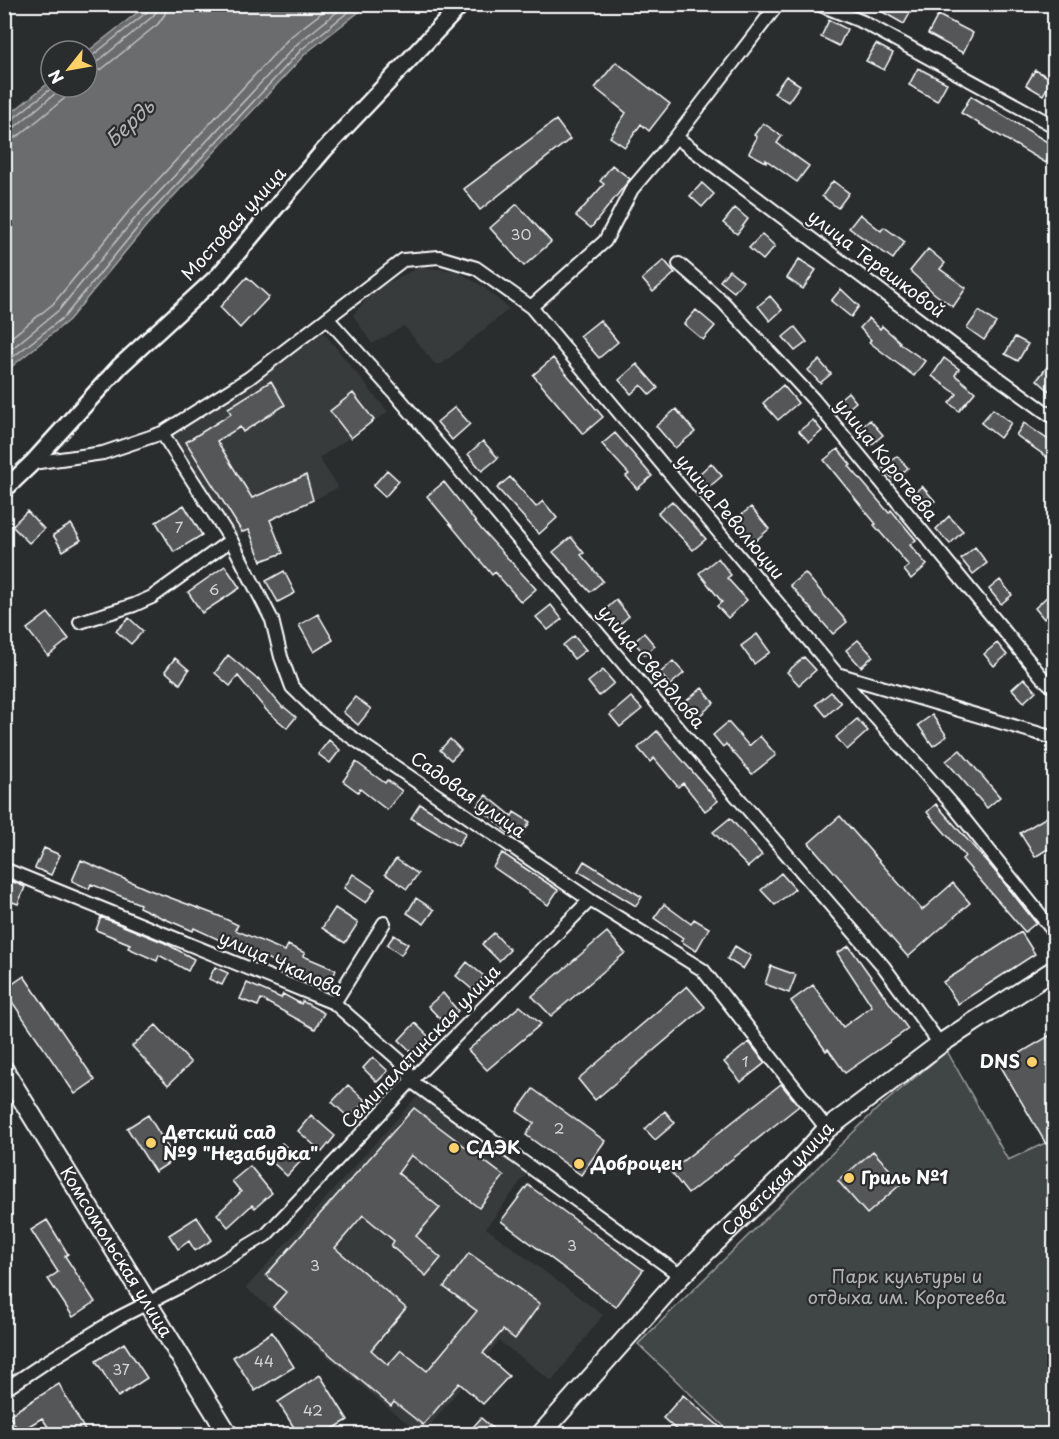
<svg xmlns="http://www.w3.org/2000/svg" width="1059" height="1439" font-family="'Playpen Sans',sans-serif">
<rect width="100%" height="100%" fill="#2a2d2e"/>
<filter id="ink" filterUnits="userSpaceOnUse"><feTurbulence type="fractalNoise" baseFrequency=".0167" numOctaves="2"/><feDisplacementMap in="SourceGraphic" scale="12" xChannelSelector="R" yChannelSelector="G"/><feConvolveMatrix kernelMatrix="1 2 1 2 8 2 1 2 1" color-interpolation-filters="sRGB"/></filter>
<g filter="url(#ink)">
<!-- built -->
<path fill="#373a3b" d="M419,267L457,271L484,287L509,309L442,364H435L404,326L372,344L353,315L375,289Z
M321,329L388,412L319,458L338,488L231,540L162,433Z
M420,1093L527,1173L486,1228L603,1315L552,1381L499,1341L423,1434H421L387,1407L246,1288Z"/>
<!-- green -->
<path fill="#414445" stroke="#a0a2a2" stroke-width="1.5" d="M947,1051L1008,1160L1054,1139V1434H732L638,1344L878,1108Z"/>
<!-- water -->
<path fill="#6a6c6d" stroke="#a6a7a7" stroke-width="1.5" d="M147,5H368L306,53L147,225L69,320L5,372V118L51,81V87H87V52Z"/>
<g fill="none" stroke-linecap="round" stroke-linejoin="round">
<!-- shore -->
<path stroke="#c3c4c5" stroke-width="1.5" d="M87,57L92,56L147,12L150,4
M87,65L97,62L152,17L157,11V4
M87,74L102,69L158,24L165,14L167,4
M4,123L10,121L53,87
M4,130L15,127L63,87
M4,139L14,138L21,134L65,98L73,87
M4,343L53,304L130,210L290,37L333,4
M4,355L59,310L137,216L297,44L347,4
M4,364L65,316L143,221L302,49L358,4"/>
</g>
<!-- building -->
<path fill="#555758" stroke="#fff" stroke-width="1.5" d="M868,4H915L904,24Z
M938,15L973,33L963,53L928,34Z
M829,20L847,29L839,46L821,37Z
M876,44L893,53L884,70L866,61Z
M616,62L670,104L649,131L641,124L625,147L610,137L626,113L595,88Z
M918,68L947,83L937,101L909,85Z
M1035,70L1052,79L1043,95L1026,85Z
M786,76L800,85L788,102L774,93Z
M971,96L1054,146L1046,163L961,113Z
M556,120L570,139L480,210L464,189Z
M763,123L782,136L777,143L809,166L797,182L766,160V162L749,153L757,137L754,135Z
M612,165L630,179L591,228L576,216L604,184L600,181Z
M833,181L849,193L838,208L822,196Z
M702,183L714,194L702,207L690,196Z
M517,204L551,242L524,266L490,228Z
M735,208L748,219L737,234L723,223Z
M860,214L881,231L884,227L905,242L893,259L849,228Z
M762,234L775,246L763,260L749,248Z
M928,249L945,263L940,269L966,288L953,307L935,294L910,271Z
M799,259L816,270L803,289L787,278Z
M664,260L675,273L653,292L642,279Z
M729,270L743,281L734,292L720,281Z
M247,277L269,297L240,328L220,307Z
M841,289L859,306L851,317L831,301Z
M770,296L782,310L770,321L758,306Z
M696,310L715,326L703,340L684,324Z
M979,311L996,323L984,340L967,328Z
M869,318L880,329L882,326L900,342L899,343L925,361L914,376L869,342L871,340L860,328Z
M600,320L618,342L599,358L580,336Z
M795,327L807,342L795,351L783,337Z
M1015,337L1028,344L1018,361L1005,354Z
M553,358L603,417L583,434L533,375Z
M944,358L959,369L955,375L975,392L959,411L949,403L957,394L932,376Z
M1054,358V395L1037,380Z
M819,360L831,374L820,383L808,370Z
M637,364L658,388L650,395L641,385L631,394L619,380Z
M271,381L285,405L243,432L240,427L217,441L252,498L306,475L313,500L270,520L283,553L261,561L249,530L242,532L186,442L231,414L228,408Z
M783,385L798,403L778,420L763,403Z
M848,392L856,402L842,414L834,404Z
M353,393L374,420L351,438L330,411Z
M455,407L470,424L452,440L437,422Z
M676,409L695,432L675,448L656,426Z
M993,409L1011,423L1000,438L981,423Z
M813,420L822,431L809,442L799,431Z
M870,420L883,435L870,446L857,431Z
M1024,423L1054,444V462L1016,435Z
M615,433L652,476L637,489L626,476L629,474L602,444Z
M483,441L498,458L482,471L468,454Z
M838,449L851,465L849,466L889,513L891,510L916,540L910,545L927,565L911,579L904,570L909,566L874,525L876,524L824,460Z
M897,456L908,468L894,480L883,468Z
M711,463L722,476L708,488L698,475Z
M387,470L399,481L385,497L373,486Z
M510,477L536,507L543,501L557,518L539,534L497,488Z
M444,482L482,530L536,589L521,602L495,572L492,575L427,496Z
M922,486L935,501L923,512L910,497Z
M672,501L706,539L693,550L658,513Z
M184,505L202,535L174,552L156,522Z
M751,507L769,529L754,542L735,520Z
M27,511L44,529L29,543L12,526Z
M949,516L963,531L950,544L936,529Z
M71,524L81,540L63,551L53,535Z
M571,537L584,553L581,555L603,581L590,592L553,552Z
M975,547L987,563L973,574L961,559Z
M718,558L731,575L727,578L747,600L728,618L717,606L722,602L699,573Z
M225,566L240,588L202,613L188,592Z
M284,571L295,593L278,602L266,581Z
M805,573L847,622L833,634L790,585Z
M1000,580L1012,595L1001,604L989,589Z
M1054,590V609L1044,619L1035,608Z
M616,600L629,616L618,626L605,610Z
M551,605L562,619L548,630L536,617Z
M48,613L69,639L48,656L27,629Z
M318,614L333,640L314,652L299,625Z
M129,618L143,631L131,644L116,631Z
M644,633L655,646L645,655L634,642Z
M757,634L770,652L754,664L741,646Z
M574,636L586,650L574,659L563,645Z
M858,640L873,656L861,667L846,650Z
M997,643L1007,655L994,666L984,654Z
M228,655L257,679L258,678L283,708L284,707L296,717L287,728L267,711L238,676L230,686L215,673Z
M804,657L816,670L799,685L787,672Z
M175,658L189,670L180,684L165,671Z
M673,661L684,673L670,685L660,673Z
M603,670L614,683L599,696L588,682Z
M1024,678L1036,691L1024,702L1012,689Z
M702,688L714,703L698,717L685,702Z
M831,692L841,703L826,716L816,704Z
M355,697L371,709L358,725L343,712Z
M631,697L642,709L620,727L610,715Z
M932,715L947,736L933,746L918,725Z
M857,719L868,731L847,750L836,737Z
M728,722L749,746L760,736L776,755L752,774L726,744L723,747L713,735Z
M657,731L718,801L705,811L683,783L678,787L654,758L650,762L638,748Z
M450,739L461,750L451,760L440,750Z
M329,740L340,750L330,763L318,754Z
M960,750L1000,797L987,808L946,761Z
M356,762L385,783L387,780L402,791L387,810L360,789L358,792L343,781Z
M486,795L512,816L514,812L530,822L519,840L503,829L504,828L477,806Z
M420,804L466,833L458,846L411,818Z
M936,804L994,870L1036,923L1025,932L962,859L965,856L927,812Z
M1050,815L1054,823V845L1035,857L1020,833Z
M840,816L922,910L953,883L970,903L908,957L809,843Z
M730,818L762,855L748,867L713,832Z
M44,848L60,855L51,875L35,868Z
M502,853L558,890L548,905L493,867Z
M396,859L418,874L407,889L385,874Z
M81,860L147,889L219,916L238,925L235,930L285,951L288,945L305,953L303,956L336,970L329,987L262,956L260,961L236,950L237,948L194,928L193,931L158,916L139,907L140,904L91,884L89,889L72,881Z
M584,861L642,897L636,906L578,871Z
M781,873L795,889L775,905L761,890Z
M353,874L375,889L366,903L344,888Z
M11,881L25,887L18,904L4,899Z
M416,898L434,910L424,924L407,913Z
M664,904L691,924L694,919L709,928L696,951L681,941L683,938L654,918Z
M335,908L358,923L345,943L322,928Z
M101,917L165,943L194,959L188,971L159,955L157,961L128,948L130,944L96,930Z
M607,932L625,953L551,1016L532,996Z
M1021,932L1035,954L958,1004L943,982Z
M494,933L510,950L499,961L482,944Z
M394,935L408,944L401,955L387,945Z
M735,946L751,956L743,969L727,959Z
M849,946L908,1029L845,1073L828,1049L826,1051L791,1001L813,985L843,1027L872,1006L837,953Z
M467,962L484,976L473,990L456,976Z
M771,966L796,975L789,993L765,984Z
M215,967L228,973L222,985L209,979Z
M24,976L95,1080L75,1094L4,990Z
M247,983L281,998L283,994L301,1004L302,1001L324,1013L315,1029L261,999L258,1006L240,999Z
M687,986L705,1007L595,1100L578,1079Z
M443,993L458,1011L444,1023L428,1006Z
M520,1006L541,1024L487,1070L468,1050Z
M415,1023L433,1041L417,1057L399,1040Z
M156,1025L191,1063L168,1085L132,1046Z
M1054,1033V1139L1046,1144L1000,1065Z
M749,1042L765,1063L741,1082L724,1062Z
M373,1057L388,1071L377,1082L363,1068Z
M781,1084L799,1106L688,1194L670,1171Z
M348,1085L366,1101L349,1118L332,1102Z
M533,1089L605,1141L581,1175L526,1135L534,1123L517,1111Z
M414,1108L504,1176L479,1208L411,1155L398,1173L440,1208L416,1236L441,1258L426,1276L391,1246L394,1241L363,1215L335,1248L406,1308L371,1350L388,1365L401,1350L427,1371L477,1311L444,1287L469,1253L540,1304L515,1339L503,1330L483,1353L509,1376L483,1404L459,1383L423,1425L394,1402L391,1406L273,1307L286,1292L266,1275Z
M665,1111L675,1123L655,1140L645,1129Z
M148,1115L175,1159L155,1172L127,1128Z
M311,1115L335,1136L322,1152L298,1131Z
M282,1143L301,1161L287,1176L268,1158Z
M873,1151L902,1183L867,1214L838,1181Z
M250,1166L272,1193L255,1208L252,1205L228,1227L217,1214L241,1192L232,1181Z
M528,1185L643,1270L616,1307L501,1221Z
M197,1217L212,1240L195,1251L189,1241L178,1249L169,1235Z
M47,1220L68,1254L65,1256L95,1302L73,1317L48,1279L58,1272L31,1230Z
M272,1332L294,1367L255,1391L233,1357Z
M124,1343L147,1378L118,1397L96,1361Z
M320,1375L348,1420L324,1434H298L278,1402Z
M59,1384L87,1434H53L42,1418L19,1432L9,1415Z
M683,1395L728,1434H681L663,1418Z
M481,1418L499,1434H467Z"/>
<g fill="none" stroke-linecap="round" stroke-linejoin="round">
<defs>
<path id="minor" d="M818,4L863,22L1054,126
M676,137L958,349L1054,418
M679,264L723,302L814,400L1042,677L1054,688
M531,307L605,241L632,189L676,137L778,4
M328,319L398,397L690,742L884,967L940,1044
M162,433L231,540L272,620L281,657L292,687L325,719L590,900L703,970L827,1129
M32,463L103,453L162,433L249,378L403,260L439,257L476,268L531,307L837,674L952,804L1054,932
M80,622L134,605L152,597L231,540
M837,674L1054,738
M4,869L334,1003L406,1066L411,1081L681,1276
M334,1003L384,923
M4,1390L46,1362L118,1318L183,1285L266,1235L411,1081L590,900"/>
<path id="tertiary" d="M4,490L32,463L120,366L219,275L324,150L462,4"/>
<g id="secondary">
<path id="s1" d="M4,1070L228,1434"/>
<path id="s2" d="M541,1434L681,1276L784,1176L827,1129L940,1044L1054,970"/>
</g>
</defs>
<!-- minor casing -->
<use href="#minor" stroke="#fff" stroke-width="16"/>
<!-- tertiary casing -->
<use href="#tertiary" stroke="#fff" stroke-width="20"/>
<!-- secondary casing -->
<use href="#secondary" stroke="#fff" stroke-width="22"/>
<!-- minor -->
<use href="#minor" stroke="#2a2d2e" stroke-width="12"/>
<!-- tertiary -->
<use href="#tertiary" stroke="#2a2d2e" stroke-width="15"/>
<!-- secondary -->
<use href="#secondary" stroke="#2a2d2e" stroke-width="18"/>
</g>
</g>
<!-- markers -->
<g fill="#ffd166" stroke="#2a2d2e" stroke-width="2">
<circle cx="1032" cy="1062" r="6"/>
<circle cx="151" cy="1143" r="6"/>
<circle cx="454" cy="1148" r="6"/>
<circle cx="579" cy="1164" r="6"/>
<circle cx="849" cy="1178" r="6"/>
</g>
<g text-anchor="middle" stroke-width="4.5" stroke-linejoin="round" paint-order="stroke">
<!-- number labels -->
<g font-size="15" fill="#d4d5d5">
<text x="521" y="240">30</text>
<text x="179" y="533">7</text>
<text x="214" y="595">6</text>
<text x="745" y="1067">1</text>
<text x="559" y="1134">2</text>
<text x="572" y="1251">3</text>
<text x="315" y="1271">3</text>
<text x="264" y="1367">44</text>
<text x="121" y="1375">37</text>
<text x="313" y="1416">42</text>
</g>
<!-- street labels -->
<g font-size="18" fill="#fff" stroke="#2a2d2e">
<text transform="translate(234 224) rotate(-48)" y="6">Мостовая улица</text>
<text transform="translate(876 264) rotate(37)" y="6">улица Терешковой</text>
<text transform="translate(886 460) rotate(51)" y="6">улица Коротеева</text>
<text transform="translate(730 517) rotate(50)" y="6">улица Революции</text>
<text transform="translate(651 667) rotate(50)" y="6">улица Свердлова</text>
<text transform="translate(468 795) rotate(35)" y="6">Садовая улица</text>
<text transform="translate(281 964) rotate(24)" y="6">улица Чкалова</text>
<text transform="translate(421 1047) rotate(-46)" y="6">Семипалатинская улица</text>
<text dy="6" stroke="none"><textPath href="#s2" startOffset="348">Советская улица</textPath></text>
<text dy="6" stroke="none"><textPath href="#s1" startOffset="214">Комсомольская улица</textPath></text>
</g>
<!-- poi labels -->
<g font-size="18" font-weight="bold" fill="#fff" stroke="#2a2d2e" text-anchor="start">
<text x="1020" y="1068" text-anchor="end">DNS</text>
<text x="163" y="1139">Детский сад<tspan x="163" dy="21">№9 "Незабудка"</tspan></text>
<text x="466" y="1154">СДЭК</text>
<text x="591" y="1170">Доброцен</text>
<text x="861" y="1184">Гриль №1</text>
</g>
<!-- park labels -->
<g font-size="18" fill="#b3b4b5" stroke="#2a2d2e">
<text x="907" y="1283">Парк культуры и<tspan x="907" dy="21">отдыха им. Коротеева</tspan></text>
</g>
<!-- water labels -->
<g font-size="20" font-style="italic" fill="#b4b6b6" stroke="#2a2d2e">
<text transform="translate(130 123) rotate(-43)" y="7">Бердь</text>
</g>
</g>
<!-- margin -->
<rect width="1059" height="1439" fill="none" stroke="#2a2d2e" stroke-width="24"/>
<rect x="12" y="12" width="1035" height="1415" fill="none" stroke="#fff" stroke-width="2" filter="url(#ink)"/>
<!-- north arrow -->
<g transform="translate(69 69) rotate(239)"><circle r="28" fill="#2a2d2e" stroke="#7f8182" stroke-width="1.5"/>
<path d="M0-4.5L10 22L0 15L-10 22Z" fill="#ffd166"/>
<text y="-9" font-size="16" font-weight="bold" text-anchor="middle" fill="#ffffff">N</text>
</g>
</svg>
